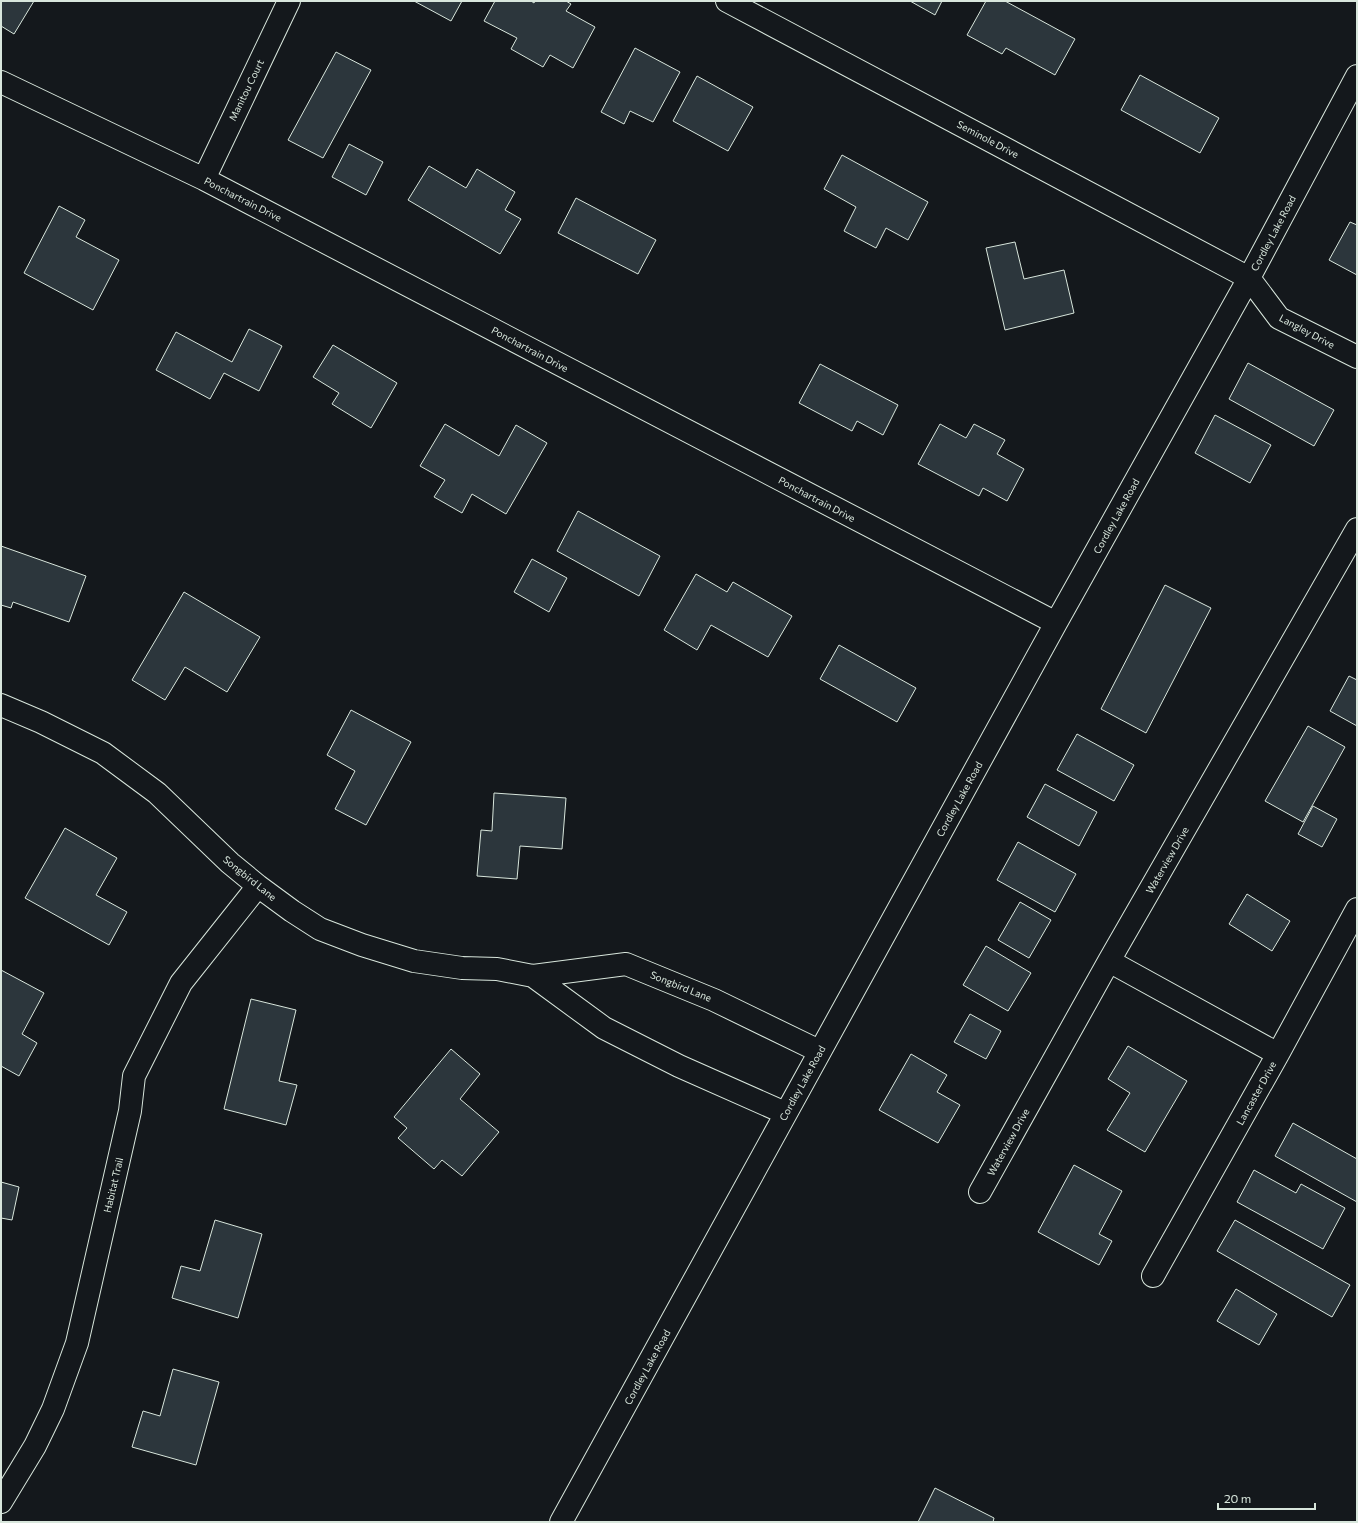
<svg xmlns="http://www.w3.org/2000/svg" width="1358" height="1523" font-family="Commissioner,sans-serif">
<rect width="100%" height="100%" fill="#14181c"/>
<!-- building -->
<path fill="#2c363c" stroke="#d8e6dc" d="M1,1H34L14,34L1,26Z
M414,1H462L451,21Z
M495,1H531L534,3L535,1H566L571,4L566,11L595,27L573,68L550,55L543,67L511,49L517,38L484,21Z
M910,1H942L935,15Z
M986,1H1005L1075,39L1055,75L1006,48L1002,54L967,35Z
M635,48L680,72L653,122L630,111L624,124L601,112Z
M336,52L371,70L323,158L288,140Z
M1140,75L1219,118L1200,153L1121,110Z
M697,76L753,107L728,151L673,121Z
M349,144L383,162L366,195L332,177Z
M842,155L928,202L908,240L886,228L876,248L844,231L856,207L824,189Z
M429,166L466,188L477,169L515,192L505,210L521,219L500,254L408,200Z
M576,198L656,240L638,274L558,233Z
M59,206L85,220L76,237L119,260L93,310L24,273Z
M1350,222L1357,225V275L1329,260Z
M1015,242L1024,279L1064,270L1074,313L1005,330L986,248Z
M249,329L282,346L259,391L224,373L210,399L156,370L176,332L232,362Z
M333,345L397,383L371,428L332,404L339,393L313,377Z
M1248,363L1334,410L1314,446L1229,399Z
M820,364L898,405L883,435L857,421L852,431L799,403Z
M1215,415L1271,445L1250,483L1195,453Z
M445,424L499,456L516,425L547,443L506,514L472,494L462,513L434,497L445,480L420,466Z
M940,424L966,438L974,424L1005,440L997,454L1024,469L1007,501L983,488L979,496L918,464Z
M578,511L660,556L639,596L557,551Z
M1,546L86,576L69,622L13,602L11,608L1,605Z
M532,559L567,578L549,612L514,592Z
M696,574L727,592L733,582L792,616L768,657L711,625L697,650L664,630Z
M1165,585L1211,608L1146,733L1101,709Z
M184,592L260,637L227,692L185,667L165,700L132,680Z
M839,645L916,688L897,722L820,679Z
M1349,676L1357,680V726L1330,711Z
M351,710L411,742L366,825L335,809L355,771L327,755Z
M1308,726L1345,747L1303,822L1265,801Z
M1077,734L1134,765L1114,801L1057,770Z
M1045,784L1097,812L1079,846L1027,817Z
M494,793L566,798L562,849L520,846L517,879L477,876L481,830L492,831Z
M1313,806L1337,819L1322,847L1298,834Z
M65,828L117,858L96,895L127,912L109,945L25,898Z
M1018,842L1076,874L1055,912L997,880Z
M1247,894L1290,921L1272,951L1229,924Z
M1020,902L1051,920L1029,958L998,940Z
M986,946L1031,973L1008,1011L963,985Z
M1,970L44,993L22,1034L37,1043L19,1076L1,1066Z
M251,999L296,1010L279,1081L297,1085L286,1125L224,1109Z
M970,1014L1001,1031L986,1059L954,1042Z
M1128,1046L1187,1081L1145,1152L1107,1130L1130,1093L1108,1079Z
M451,1049L480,1074L460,1099L499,1132L462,1176L442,1160L434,1169L398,1138L407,1128L394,1117Z
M911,1054L947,1075L937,1092L960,1105L938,1143L879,1110Z
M1293,1123L1357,1159V1202L1275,1156Z
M1074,1165L1122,1191L1099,1234L1112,1241L1099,1265L1038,1232Z
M1254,1170L1296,1193L1301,1184L1345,1208L1323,1249L1237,1202Z
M1,1182L19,1187L12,1220L1,1218Z
M215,1220L262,1234L238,1318L172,1298L181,1266L200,1271Z
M1235,1220L1350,1285L1332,1317L1217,1251Z
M1236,1289L1277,1314L1259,1345L1217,1321Z
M173,1369L219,1382L196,1465L132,1447L143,1411L160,1416Z
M935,1488L994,1518L993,1522H918Z"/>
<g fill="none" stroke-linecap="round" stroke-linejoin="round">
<defs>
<path id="street" d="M727,1L1249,278L1279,318L1357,357
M1,82L204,179L1056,623
M204,179L289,1
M1,705L41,722L103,753L157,793L230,863L258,886L292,911L320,929L362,945L414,961L462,968L497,969L533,976L626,964L714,1000L819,1051
M1109,961L1278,1054
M533,976L604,1028L679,1066L785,1113
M980,1192L1109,961L1357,529
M1153,1276L1278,1054L1357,909
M1,1502L35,1446L53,1409L77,1343L130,1111L134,1076L181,983L258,886
M561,1522L1056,623L1249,278L1357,76"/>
</defs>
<!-- street casing -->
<use href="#street" stroke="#d8e6dc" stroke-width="24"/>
<!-- street -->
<use href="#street" stroke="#14181c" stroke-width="22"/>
</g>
<g text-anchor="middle" stroke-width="3" stroke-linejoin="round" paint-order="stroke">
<!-- street labels -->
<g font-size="10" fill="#d8e6dc" stroke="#14181c">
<text transform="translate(246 90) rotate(-64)" y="4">Manitou Court</text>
<text transform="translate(988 139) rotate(28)" y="4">Seminole Drive</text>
<text transform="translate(243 199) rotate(27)" y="4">Ponchartrain Drive</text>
<text transform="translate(1273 233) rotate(-62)" y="4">Cordley Lake Road</text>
<text transform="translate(1307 331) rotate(28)" y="4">Langley Drive</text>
<text transform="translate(530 349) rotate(28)" y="4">Ponchartrain Drive</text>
<text transform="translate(817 499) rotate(28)" y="4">Ponchartrain Drive</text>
<text transform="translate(1116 516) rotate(-61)" y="4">Cordley Lake Road</text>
<text transform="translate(959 799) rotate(-61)" y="4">Cordley Lake Road</text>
<text transform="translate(1167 860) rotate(-60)" y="4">Waterview Drive</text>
<text transform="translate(250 878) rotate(39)" y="4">Songbird Lane</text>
<text transform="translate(681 986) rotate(22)" y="4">Songbird Lane</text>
<text transform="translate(802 1083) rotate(-61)" y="4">Cordley Lake Road</text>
<text transform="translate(1256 1093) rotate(-61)" y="4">Lancaster Drive</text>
<text transform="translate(1008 1142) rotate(-61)" y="4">Waterview Drive</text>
<text transform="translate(113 1185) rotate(-77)" y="4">Habitat Trail</text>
<text transform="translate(647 1367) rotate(-61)" y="4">Cordley Lake Road</text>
</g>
</g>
<!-- border -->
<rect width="1358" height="1523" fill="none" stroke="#d8e6dc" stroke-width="4"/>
<!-- scale -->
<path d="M1218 1503v6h97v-6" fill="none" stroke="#d8e6dc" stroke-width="2"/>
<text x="1224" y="1503" font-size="12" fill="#d8e6dc" stroke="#14181c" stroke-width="3" paint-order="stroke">20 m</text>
</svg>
